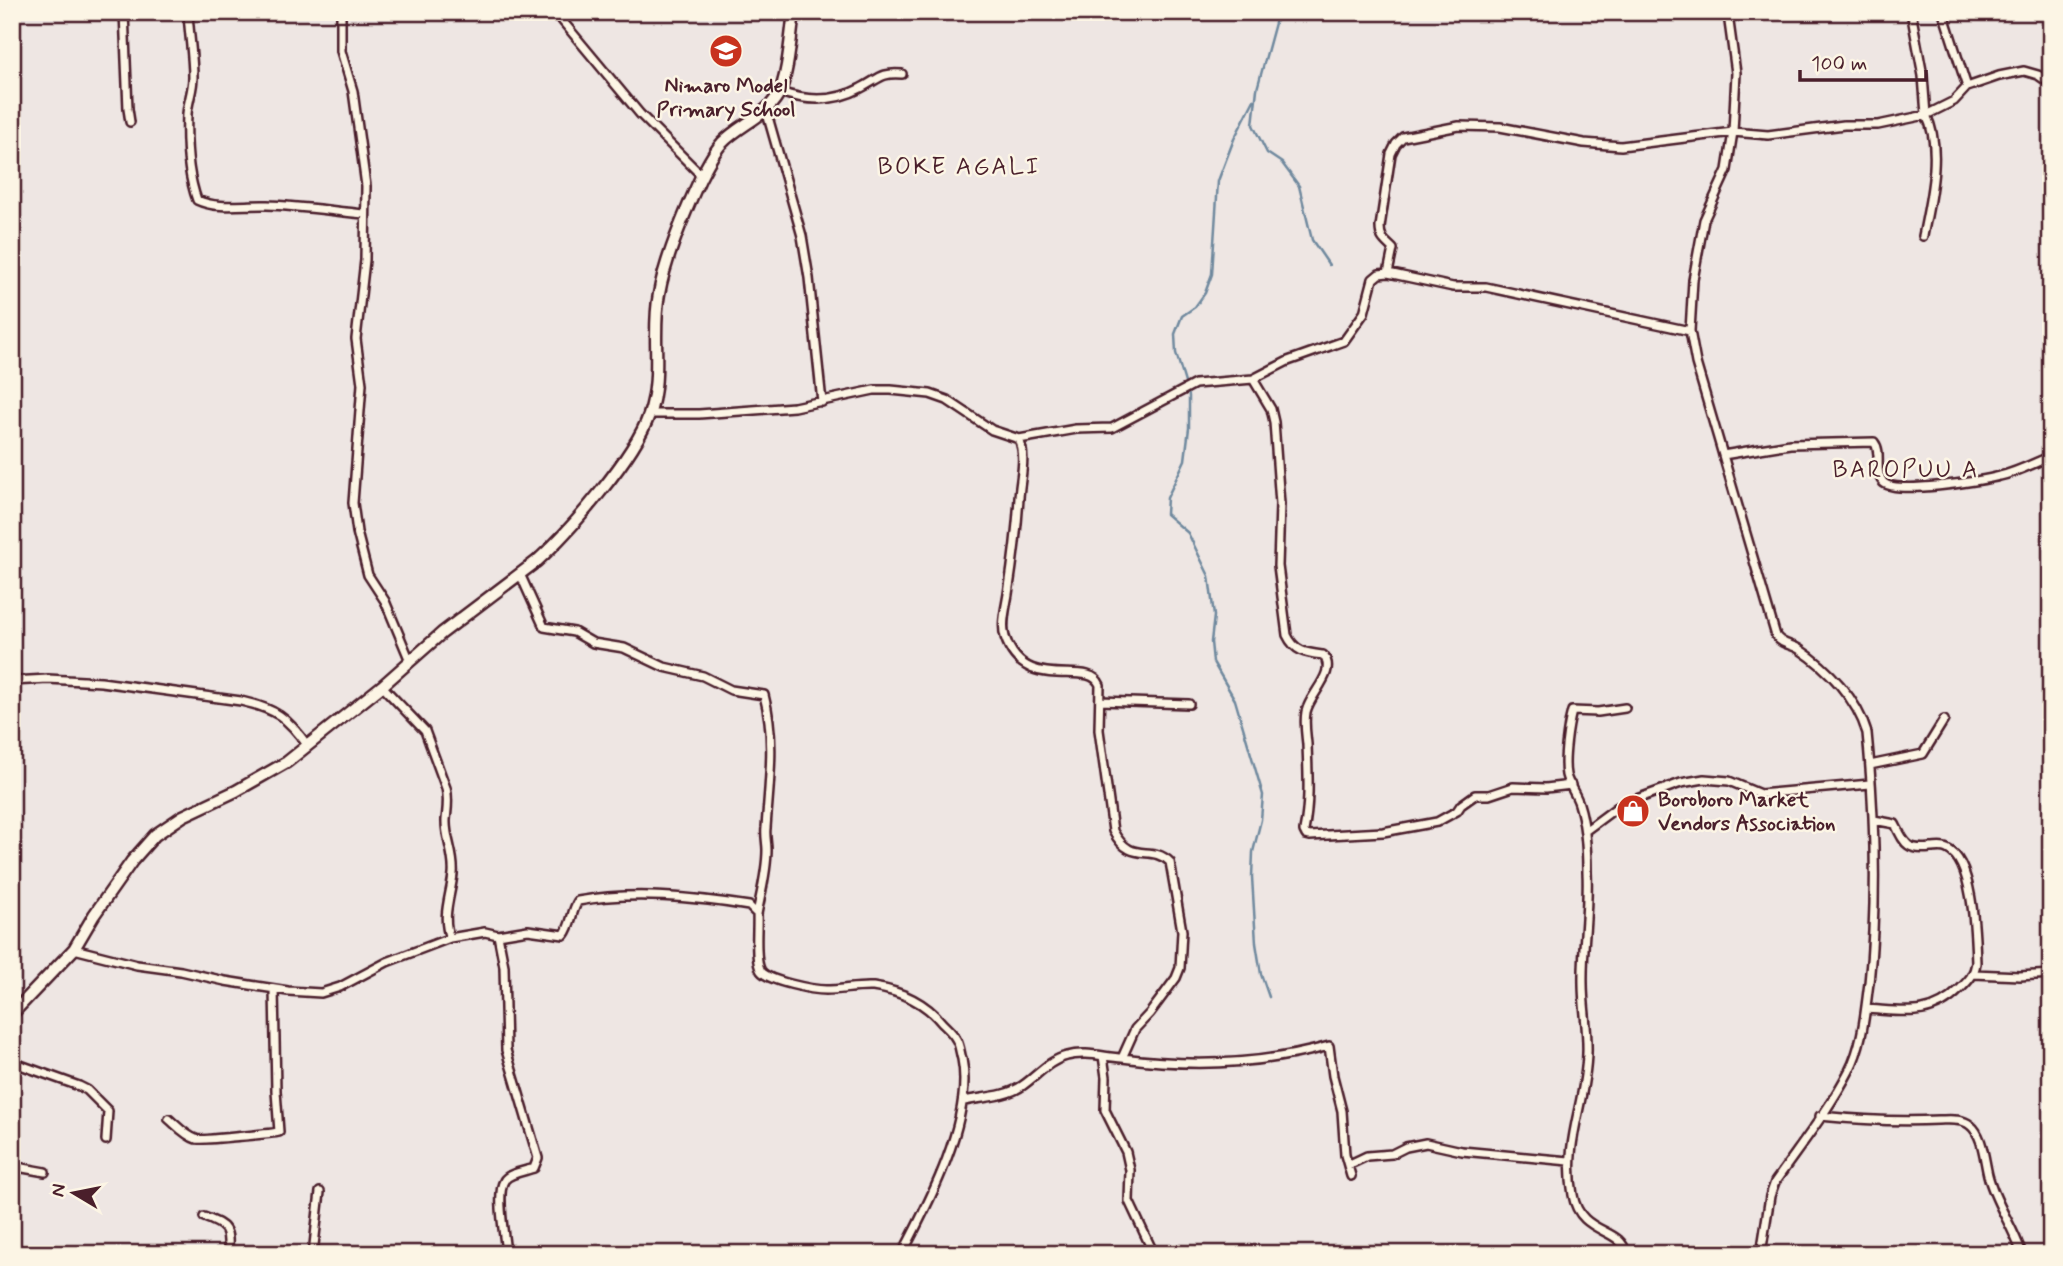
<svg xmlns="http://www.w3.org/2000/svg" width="2063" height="1266" font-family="Mynerve,sans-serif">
<rect width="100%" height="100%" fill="#eee6e3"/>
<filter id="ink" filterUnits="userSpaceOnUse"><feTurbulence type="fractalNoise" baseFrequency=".0143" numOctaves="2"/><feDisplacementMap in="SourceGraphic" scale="14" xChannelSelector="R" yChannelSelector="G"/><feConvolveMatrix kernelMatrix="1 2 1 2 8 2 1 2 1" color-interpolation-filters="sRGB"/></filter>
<g filter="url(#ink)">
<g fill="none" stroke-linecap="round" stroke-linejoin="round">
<!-- stream -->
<path stroke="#6f899e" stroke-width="2.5" d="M1278,12L1257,89L1253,125L1267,153L1282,163L1299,186L1312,240L1329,265
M1254,100L1234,139L1218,181L1212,274L1205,293L1195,307L1182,316L1175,334L1176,353L1189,396V428L1185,460L1167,498L1166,514L1188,533L1209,576L1214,616L1211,642L1213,662L1235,700L1263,795L1261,820L1253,852L1252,877L1256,943L1261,974L1269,997"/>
<defs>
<path id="street" d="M124,12L128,109L130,122
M188,12C189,34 193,56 193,77C193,90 188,101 187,114C186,141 188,175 197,200C218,210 245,204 267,205C300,206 332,211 365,214
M341,12V51L353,91L366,186L365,260L356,339L362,384L353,503L357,532L368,575L385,601L410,661
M555,12L640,114L702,176
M1730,12L1729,22L1736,73L1733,132L1727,170L1704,220L1693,280L1690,331L1696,363L1776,636C1782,645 1791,644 1799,649C1828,668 1857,699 1867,733C1875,816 1878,899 1869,983C1865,1012 1863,1044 1849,1071C1829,1110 1800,1146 1775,1182L1770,1196L1761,1254
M1943,12L1967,87
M780,92C808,102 835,102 861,88C879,79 881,72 902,74
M766,110L802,236L809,278L822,402
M1923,236C1930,201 1943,148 1926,115L1954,101L1967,87L1999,76L2024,71L2038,75L2051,84
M1388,273L1393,249C1385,241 1380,239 1380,227L1391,154L1396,144L1403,137L1459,126L1500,127L1584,143L1621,146L1733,132L1768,135L1844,125H1878L1926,115L1923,76L1911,12
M1253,379L1271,409L1274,422L1280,504L1278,566L1287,635C1295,652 1306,653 1323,655C1338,672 1310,693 1306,712C1304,723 1306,734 1307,744C1308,774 1310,802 1304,831L1306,835L1310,836L1383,832L1437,822L1457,811L1461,805L1475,795H1489L1513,787L1546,788L1571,785
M649,414H699L794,407L874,390H891L930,394L947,400L992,430L1019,439L1076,429L1112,428L1195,384L1253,379L1288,361L1344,341L1364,313L1373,279L1379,274L1388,273L1453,287H1486L1690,331
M1723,455L1790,444L1874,442C1883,453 1873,471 1883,482C1894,495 1982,481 2000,476C2018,472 2034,463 2051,456
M520,574L544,627L574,632L593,643L624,648L664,667L703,676L731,690L764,695C776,740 769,783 766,828C765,836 767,843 767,850C767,871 761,893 757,914
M12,681L48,679L101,682L241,701C276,709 287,717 308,746
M382,686L425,731L446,788C449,799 447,809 446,820C445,838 455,855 453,874C451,896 441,916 450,938
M1100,701L1189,704
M1625,708L1598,712L1572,711C1568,726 1563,760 1566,775C1568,784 1576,794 1579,804C1586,826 1587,849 1587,872C1589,910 1582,947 1583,984C1583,1007 1588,1030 1587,1053C1586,1103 1563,1141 1573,1195C1580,1236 1622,1226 1626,1254
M1870,765L1923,754L1944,720
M1585,831L1620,805L1681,783L1704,779L1729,781L1760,794L1870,784
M498,935L528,930L564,935C572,924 571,912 578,901C633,891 693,897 749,906L757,914C758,928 754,960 761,971C768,981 813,990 826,990C842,990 857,986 873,987C901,991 925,1002 942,1023C947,1028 953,1033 956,1039C960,1045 960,1053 962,1059C974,1117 929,1203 902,1254
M74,949L137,965L181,971L225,981L288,991L321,993L340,987L387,962L450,938L485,932L498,935L504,966L506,1050L538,1158L534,1168C526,1171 508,1173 504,1181C496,1194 505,1238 506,1254
M1974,974L2020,976L2051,974
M1866,1009C1902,1011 1930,1019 1959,990C1968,981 1974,976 1976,963C1975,937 1974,861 1947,849C1942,846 1936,848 1931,848C1907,851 1905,844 1895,824L1874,820
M1103,1056L1106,1077L1105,1110L1126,1152L1130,1170L1129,1201L1154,1254
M1122,1058C1191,1067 1261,1065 1329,1046L1333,1076L1342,1111L1345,1155L1351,1176
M12,1062L79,1086L87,1090L108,1111L106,1140
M964,1101C982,1097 1006,1097 1022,1086C1037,1076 1049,1060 1067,1056C1085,1051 1104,1057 1122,1058L1135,1029L1150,1013L1176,978L1180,968L1182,931L1170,862C1150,843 1132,866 1113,831L1099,730L1100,685C1089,657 1025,697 1005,637C1001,624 1006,607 1008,594C1013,562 1017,530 1019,498C1020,478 1027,458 1019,439
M1820,1116C1860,1120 1898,1122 1938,1120C1948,1120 1962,1118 1970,1125C1983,1135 1984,1159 1988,1175C1995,1203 2013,1226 2022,1254
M169,1119C177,1126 186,1136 196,1139C200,1141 275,1133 279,1132L276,1091L274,989
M1348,1165L1367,1156L1392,1154L1406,1147L1426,1143L1462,1151L1569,1161
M12,1166L45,1172
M204,1217C228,1226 229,1229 228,1254
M313,1254L320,1192"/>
<path id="secondary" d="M12,1014L74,949L94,915L132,861L155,835L183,816L236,791L287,762L382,686L442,633L537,561C570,531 635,456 649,415C663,375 651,334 659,294C665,258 685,212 700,179C706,167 713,153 722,143C739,125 765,117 778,95C788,79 791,33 794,12"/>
</defs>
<!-- street casing -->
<use href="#street" stroke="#4a1f2b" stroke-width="12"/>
<!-- secondary casing -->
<use href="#secondary" stroke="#4a1f2b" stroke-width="15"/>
<!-- street -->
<use href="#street" stroke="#fcf5e5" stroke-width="7"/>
<!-- secondary -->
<use href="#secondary" stroke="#fcf5e5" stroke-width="10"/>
</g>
</g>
<!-- icons -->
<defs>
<symbol id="school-disc" viewBox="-11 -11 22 22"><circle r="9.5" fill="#c8321e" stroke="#fcf5e5"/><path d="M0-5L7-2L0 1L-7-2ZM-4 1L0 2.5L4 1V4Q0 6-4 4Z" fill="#fff"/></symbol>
<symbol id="shop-disc" viewBox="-11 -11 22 22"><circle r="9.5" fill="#c8321e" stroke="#fcf5e5"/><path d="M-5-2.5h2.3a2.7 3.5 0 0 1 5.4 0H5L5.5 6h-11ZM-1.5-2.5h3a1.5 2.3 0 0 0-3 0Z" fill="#fff"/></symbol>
</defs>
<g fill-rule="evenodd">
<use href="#school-disc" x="707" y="32" width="38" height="38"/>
<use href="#shop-disc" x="1614" y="792" width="38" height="38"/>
</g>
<g text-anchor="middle" stroke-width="5" stroke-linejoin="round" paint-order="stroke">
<!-- poi labels -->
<g font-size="21" font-weight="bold" fill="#4a1f2b" stroke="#fcf5e5">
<text x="726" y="92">Nimaro Model<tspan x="726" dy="24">Primary School</tspan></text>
<text x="1658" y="806" text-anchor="start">Boroboro Market<tspan x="1658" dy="24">Vendors Association</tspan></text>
</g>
<!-- quarter labels -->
<g font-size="24" letter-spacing="2" fill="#4a1f2b" stroke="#fcf5e5">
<text x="959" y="174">BOKE AGALI</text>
<text x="1906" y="477">BAROPUU A</text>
</g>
</g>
<!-- margin -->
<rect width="2063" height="1266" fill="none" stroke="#fcf5e5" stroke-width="42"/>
<rect x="21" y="21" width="2021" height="1224" fill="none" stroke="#4a1f2b" stroke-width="2.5" filter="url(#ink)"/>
<!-- north arrow -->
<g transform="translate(74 1193) rotate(280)" stroke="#fcf5e5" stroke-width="5" paint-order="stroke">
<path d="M0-5L12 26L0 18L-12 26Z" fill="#4a1f2b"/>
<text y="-10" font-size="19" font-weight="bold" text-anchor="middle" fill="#4a1f2b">N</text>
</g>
<!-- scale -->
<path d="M1800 70v10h126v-10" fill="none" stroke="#4a1f2b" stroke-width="3.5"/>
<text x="1811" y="70" font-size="21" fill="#4a1f2b" stroke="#fcf5e5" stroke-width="5" paint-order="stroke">100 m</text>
</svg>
